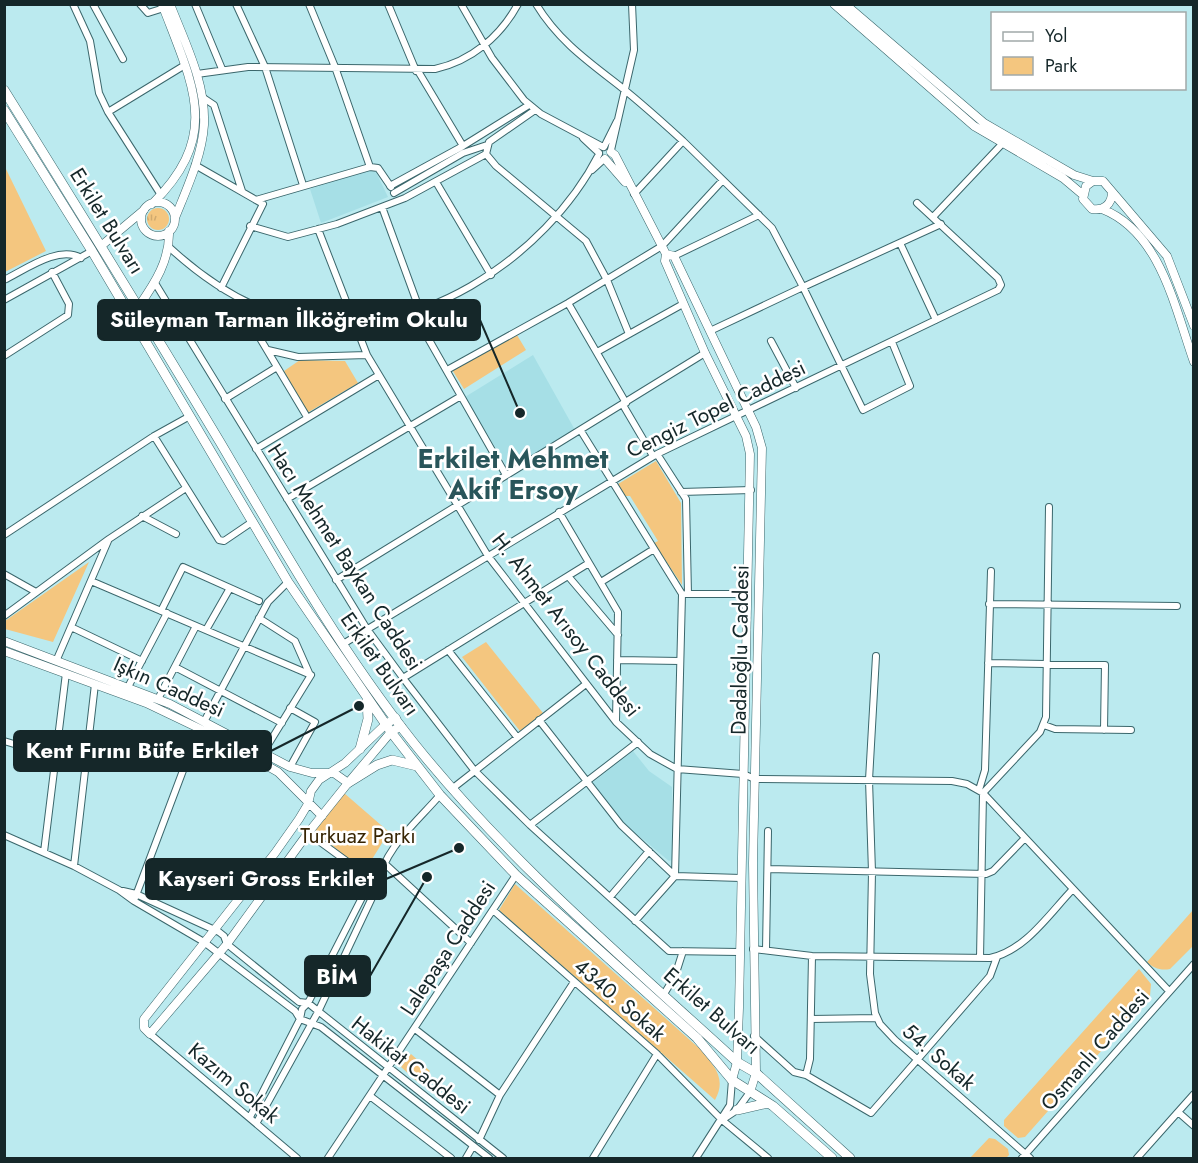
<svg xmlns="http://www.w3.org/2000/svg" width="1198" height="1163" font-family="Jost,sans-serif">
<defs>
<pattern id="grass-tufts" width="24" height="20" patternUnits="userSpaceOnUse" patternTransform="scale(1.5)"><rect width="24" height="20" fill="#f4c67f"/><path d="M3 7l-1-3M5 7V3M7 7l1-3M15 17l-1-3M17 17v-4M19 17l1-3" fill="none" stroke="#d0aa6e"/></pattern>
</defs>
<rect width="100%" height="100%" fill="#bbeaef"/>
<!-- built -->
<path fill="#a6dfe6" d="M374,168L388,197L321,223L310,189Z
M533,355L575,430L509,470L465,397Z
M633,751L649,771L672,787V860L669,861L621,821L592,783Z"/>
<!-- grass -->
<path fill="url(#grass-tufts)" d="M147 219a11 11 0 1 1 22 0a11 11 0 1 1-22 0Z"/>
<!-- park -->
<path fill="#f4c67f" d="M5,167L46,251L5,272H4Z
M514,330L526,350L464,389L451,368Z
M300,360L345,361L358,383L307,413L284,371Z
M656,461L681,503L682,585L654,543L658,541L630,496H625L618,484Z
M89,562L53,642L5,629V621Z
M486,642L543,713L520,731L462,657Z
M344,793L389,832L364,872L315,831Z
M515,884L700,1049C714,1066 727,1078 715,1100L499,910Z
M1193,910V946L1170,969C1161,971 1153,968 1147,962Z
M1139,969L1151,984L1150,996L1025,1137L1018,1138L1004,1126V1120Z
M411,1054L430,1071L419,1083L401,1067Z
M989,1138L995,1139L1008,1149L1009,1155L1006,1158H970Z"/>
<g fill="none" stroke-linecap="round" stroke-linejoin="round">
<defs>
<path id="minor" d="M73,4L90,41L99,93L108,112L161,195
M93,4L123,59
M140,4L148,13L164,8
M195,4L222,69
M236,4L265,67L303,185
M388,4L416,71
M461,4L492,58L524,100L541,114L603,147
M536,4C556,37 582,57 612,80C637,99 660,120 683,141L634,194
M418,71L463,146
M197,74L248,67L435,69C471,61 500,37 518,4
M202,97L214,105L242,191
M535,110L489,142L486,154L496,166L586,241L607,280L629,334
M108,112L185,65
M583,138L599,153
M683,141L772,228L803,287L941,224
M604,147L617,121
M611,150L634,50L632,4
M195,165L263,204L221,288
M370,167L378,168L391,187
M592,170L604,159
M436,182L491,275
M390,186L463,146L529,105
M394,193L463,153L487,145
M256,200L370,167L335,67L309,4
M382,207L419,308
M933,217L1002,144
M250,226L288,237L337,224L405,198L486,154
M318,229L367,355L488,556L616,722L650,754L677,769L743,774L755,779L952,781L967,784L983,793L1169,991
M900,243L936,320
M170,248C205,280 245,307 291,318C412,348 546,258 599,154
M674,256L759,215
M4,280C25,270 58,245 81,258
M155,283L367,629L403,678L474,770L530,825L669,951L739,952
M4,300L92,251
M568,303L626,403
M412,310L506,475
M270,312L258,335L307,417
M710,331L803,287L863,410L910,386L892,342
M771,341L796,388
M268,350L298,357L367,355
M597,352L683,304
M4,356L68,315L69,304L52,272
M447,370L568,303L662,246L722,181
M225,399L277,367
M623,405L653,456
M581,431L682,594L675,876L635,921
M154,436L219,540L224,541L252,522
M256,449L379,375
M657,454L686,499L688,594
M681,492L751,490
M287,499L461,396
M559,512L618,612L616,721
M142,516L176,534
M4,535L154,436L190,416
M4,574L36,592
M568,576L618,635
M336,580L705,353
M91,581L311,675
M601,582L654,549
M686,594H747
M989,604L1177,606
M161,611L183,567L259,601
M4,616L109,539L186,488
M259,618L295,641L310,675
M71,627L142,661
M206,630L230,588
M343,644L657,454L998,290L1001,285L998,278L917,203
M448,650L517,737
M876,656L869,780L872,872L870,974L875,1013L880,1024L895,1040L1030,1158
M57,659L108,541
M617,660L680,661
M988,663L1105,665L1104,730
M175,667L282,723
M403,678L589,563
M128,687L167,613
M158,699L196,626
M205,720L268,602L288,582
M539,720L621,825L675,876L741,878
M1044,725L1055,729L1131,730
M4,741L54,756
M263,753L311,675
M290,767L315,722L290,708
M453,788L586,684
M979,790L985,770L991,571
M530,825L638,742
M308,833L375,882
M4,835L74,866L119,890L134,901L204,942L295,1011L300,1019L321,1027L489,1158
M44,852L66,673
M384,863L471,943
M74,866L95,684
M768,869L986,874L993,871L1025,838
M123,891L136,894L219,932L224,936L227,944L299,1002L308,1003L503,1158
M610,897L649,851
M135,898L199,728
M493,910L657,1054L722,1120L768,1158
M753,949L812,956L990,958C1025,951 1049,914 1073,889
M766,950L768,831
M980,958L983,793L1040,732L1046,717L1049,507
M664,994L675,976L683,951
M811,1019L877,1018
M415,1029L500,1095
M150,1034L297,1158
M754,1036L794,1072L806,1075L810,1059L812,956
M806,1075L871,1113L990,976L997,957
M370,1096L451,1158
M1178,1112L1194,1126
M250,1117L300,1019L302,1009L308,1003L371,880L380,873
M725,1118L737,1110L750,1092
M257,1122L318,1012L378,885C383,849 417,822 440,795
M479,1140L500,1095L574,982
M328,1158L516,875
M466,1158L473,1146
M593,1158L657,1054
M696,1158L730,1105L732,1080
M1022,1158L1194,964
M1137,1158L1194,1094"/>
<path id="tertiary" d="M170,4C185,43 206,83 204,125C202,156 187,188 175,218
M834,4L974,126L1063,178L1082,194
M845,4L984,123L1074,175L1093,181
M611,152L615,155L666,254L665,261L705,353L746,436L750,454L739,1008L737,1062L732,1080
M605,159L625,182
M1112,192C1112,204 1104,211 1092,209L1083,199L1086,186L1093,181H1103L1167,256L1194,326
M141 219a17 17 0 1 1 34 0a17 17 0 1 1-34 0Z
M152,204C223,134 192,84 162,4
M1102,209C1161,232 1175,309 1194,362
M101,246L144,210
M666,254L674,256L756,427L762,448L753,863L756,1073L750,1092
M139,306C155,283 170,260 169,231
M4,641L170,704L290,767L312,773H334L348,783
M4,651L146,703L215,736L278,772L322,816
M396,718L386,724L345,763L319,780L311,791L308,804L299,819L275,853L144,1019V1028L150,1034L227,944L308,833L348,783L391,732L401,726"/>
<path id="primary" d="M4,90C77,207 149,324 220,442C280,544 339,649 413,742C508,861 626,960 737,1062L756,1073L850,1158
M4,110L92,251L288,582L391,732L440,795L516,875L697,1038L732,1080L773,1106L832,1158
M360,749L368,719L367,700
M348,783L377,765L392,760L417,766
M737,1110L768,1103"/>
</defs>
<!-- minor casing -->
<use href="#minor" stroke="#3b676c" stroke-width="8"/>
<!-- tertiary casing -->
<use href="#tertiary" stroke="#3b676c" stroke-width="9"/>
<!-- primary casing -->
<use href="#primary" stroke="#3b676c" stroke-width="10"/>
<!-- minor -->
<use href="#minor" stroke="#fff" stroke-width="6"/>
<!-- tertiary -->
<use href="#tertiary" stroke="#fff" stroke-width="8"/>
<!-- primary -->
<use href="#primary" stroke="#fff" stroke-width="9"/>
</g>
<g text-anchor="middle" stroke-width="5" stroke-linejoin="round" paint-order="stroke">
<!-- street labels -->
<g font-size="21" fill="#152729" stroke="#fff">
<text transform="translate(107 221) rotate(58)" y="7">Erkilet Bulvarı</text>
<text transform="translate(716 409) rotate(-26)" y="7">Cengiz Topel Caddesi</text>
<text transform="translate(345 557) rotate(57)" y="7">Hacı Mehmet Baykan Caddesi</text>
<text transform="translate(566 625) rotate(52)" y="7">H. Ahmet Arısoy Caddesi</text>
<text transform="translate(740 650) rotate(-89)" y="7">Dadaloğlu Caddesi</text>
<text transform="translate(380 664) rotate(55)" y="7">Erkilet Bulvarı</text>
<text transform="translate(169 687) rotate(24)" y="7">Işkın Caddesi</text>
<text transform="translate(448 948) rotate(-57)" y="7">Lalepaşa Caddesi</text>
<text transform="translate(620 1000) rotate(41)" y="7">4340. Sokak</text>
<text transform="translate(712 1011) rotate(41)" y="7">Erkilet Bulvarı</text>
<text transform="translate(1095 1050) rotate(-49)" y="7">Osmanlı Caddesi</text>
<text transform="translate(939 1057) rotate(41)" y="7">54. Sokak</text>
<text transform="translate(411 1065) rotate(38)" y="7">Hakikat Caddesi</text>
<text transform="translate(234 1083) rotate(40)" y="7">Kazım Sokak</text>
</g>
<!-- park labels -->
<g font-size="21" fill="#372504" stroke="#fff">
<text x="358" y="843">Turkuaz Parkı</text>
</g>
<!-- district labels -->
<g font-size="27" font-weight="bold" fill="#29555a" stroke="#fff">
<text x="513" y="468">Erkilet Mehmet<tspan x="513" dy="31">Akif Ersoy</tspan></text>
</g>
</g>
<!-- callouts -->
<path fill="none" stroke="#152729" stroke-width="2" d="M520 413L480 320M359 706L271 751M459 848L386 879M427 877L370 976"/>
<g fill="#152729" stroke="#fff" stroke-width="2">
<circle cx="520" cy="413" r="6"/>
<circle cx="359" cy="706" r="6"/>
<circle cx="459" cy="848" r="6"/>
<circle cx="427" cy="877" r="6"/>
</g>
<g fill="#152729" stroke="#152729" stroke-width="2">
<rect x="98" y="300" width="382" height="40" rx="6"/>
<rect x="14" y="731" width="257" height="40" rx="6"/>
<rect x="146" y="859" width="240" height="40" rx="6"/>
<rect x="305" y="956" width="65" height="40" rx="6"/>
</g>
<g font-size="22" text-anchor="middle" font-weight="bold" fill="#fff">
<text x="289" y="327">Süleyman Tarman İlköğretim Okulu</text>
<text x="142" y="758">Kent Fırını Büfe Erkilet</text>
<text x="266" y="886">Kayseri Gross Erkilet</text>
<text x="337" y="984">BİM</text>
</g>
<!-- border -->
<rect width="1198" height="1163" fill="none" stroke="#152729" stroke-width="12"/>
<!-- legend -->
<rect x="991" y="12" width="195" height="78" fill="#ffffff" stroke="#a1a9a9" stroke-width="1.5"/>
<rect x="1003" y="32" width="30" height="9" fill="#ffffff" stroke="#a1a9a9" stroke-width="1.5"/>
<text x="1045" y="42" font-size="18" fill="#152729">Yol</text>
<rect x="1003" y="57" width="30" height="18" fill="#f4c67f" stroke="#a1a9a9" stroke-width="1.5"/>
<text x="1045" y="72" font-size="18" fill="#152729">Park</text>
</svg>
